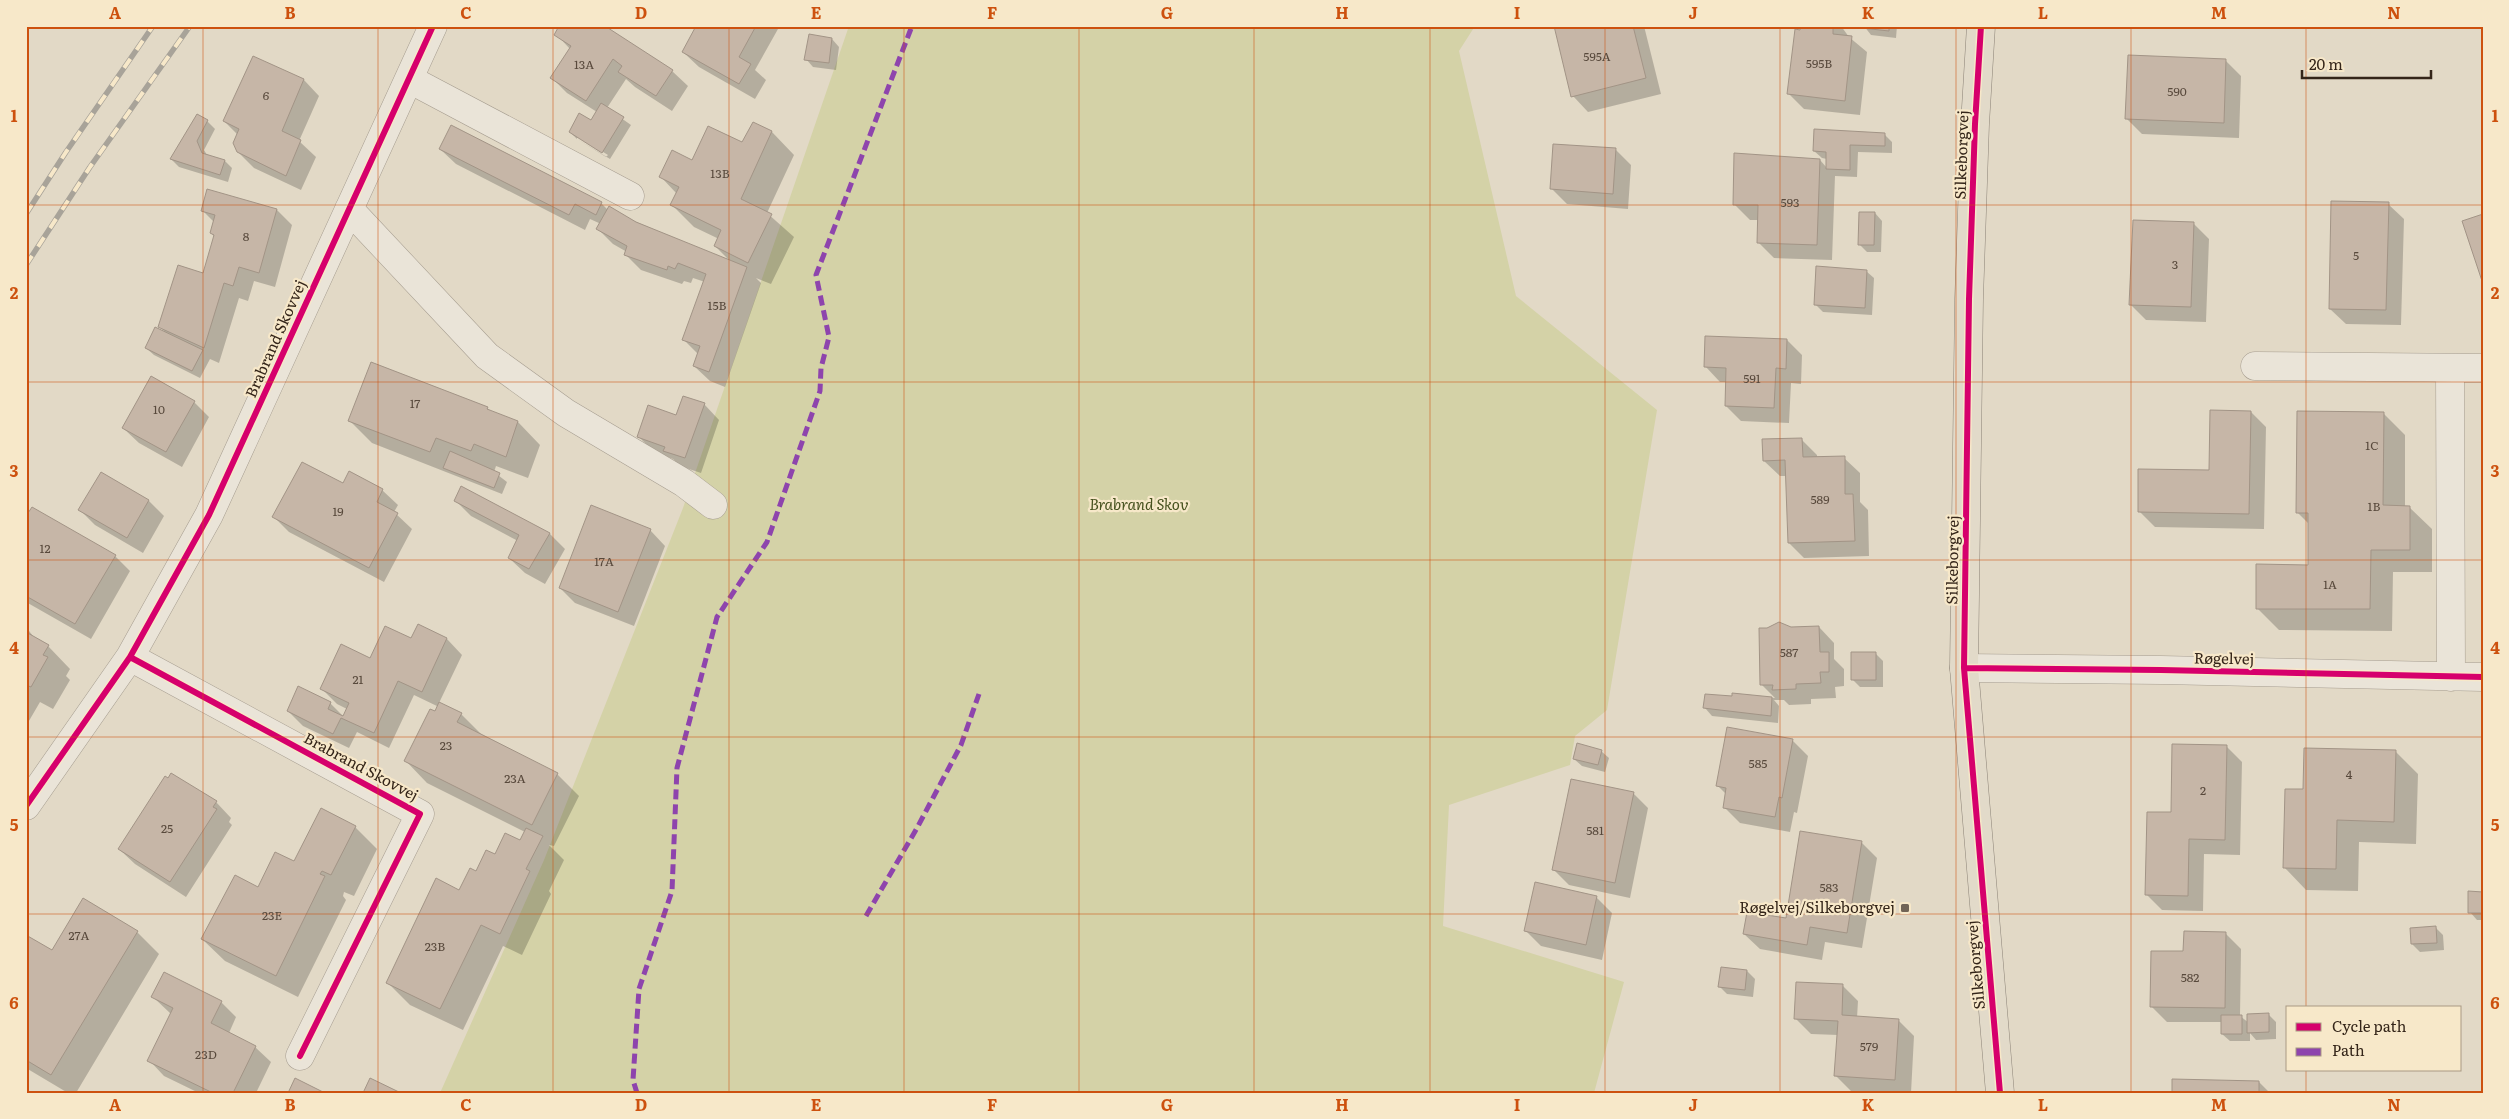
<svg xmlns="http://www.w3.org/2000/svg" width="2509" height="1119" font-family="Literata,serif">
<rect width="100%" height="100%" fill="#e2d9c6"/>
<!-- green -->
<path fill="#d4d2a7" d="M849,26H1475L1459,51L1516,296L1657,410L1607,710L1575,736L1570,765L1449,805L1443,926L1624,982L1594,1093H440L544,860L683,508Z"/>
<!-- shadow -->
<path fill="#0003" d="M697,26H775L778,29L755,70L766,80L755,99L699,67L683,52Z
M1555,26H1644L1661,94L1588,112L1573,96Z
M1802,26H1841L1849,37L1867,52L1860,115L1804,109L1789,94Z
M1864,26H1897L1896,38L1871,35Z
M556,34L672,71L688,86L672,111L635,87L626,79L607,108L631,125L610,159L577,139L606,157L608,155L577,136V139L570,132L591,122L597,112L567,93L552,78L570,49Z
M832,39L839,47L836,70L813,67L806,59Z
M253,58L304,80L319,96L299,141L316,157L301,190L254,168L238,152V135L224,121Z
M2226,61L2241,76L2239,138L2142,134L2127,119Z
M207,121L215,129L204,150L207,155L225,161L232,168L228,182L179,167L171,159Z
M753,124L772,132L794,155L767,213L794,237L771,284L756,278L761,283L725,387L710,381L694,366L698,354L684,340L705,282L693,278L691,283L684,281L682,284L641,270L626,255L627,252L613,244L598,229L601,224L590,219L585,230L456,164L440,149L451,127L601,203L608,210L731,262L715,246L719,239L694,227L672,205L677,194L661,177L693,162L743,144Z
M1885,135L1892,142V153L1858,152L1857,177L1835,176L1832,260L1774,258L1758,242L1759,220H1750L1734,204L1820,160L1827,168V159L1822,158L1814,151Z
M1616,150L1631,165L1628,209L1567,204L1552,189Z
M208,190L277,210L292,225L275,287L254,281L248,301L239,298L219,363L210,359L200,378L154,355L146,348L166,333L160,327L204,274L215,237L211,233L214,222L203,211Z
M2388,204L2404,219L2401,325L2346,324L2330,309Z
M1875,213L1882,221L1881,252H1867L1859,244Z
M2194,224L2209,239L2206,322L2146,320L2130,304Z
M1866,271L1874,278L1872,315L1823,312L1815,304Z
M1787,340L1802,355L1801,384L1791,383L1789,423L1741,421L1726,406L1727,382H1720L1705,366Z
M194,402L209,417L182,467L139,443L123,428Z
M704,404L719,420L701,473L680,466L673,459L654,452L639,437Z
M487,408L492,412L518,422L540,445L528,478L496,466L494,472L507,482L502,494L372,443L350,421Z
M2251,412L2266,427L2264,529L2155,527L2140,512L2210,472Z
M2383,413L2405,435V507H2409L2432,529V572H2393L2392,631L2279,630L2257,608L2309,566V524L2297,512Z
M1802,440L1817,455V458H1844L1860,473V502L1868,510L1869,556L1804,558L1789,543L1787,476H1780L1764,461Z
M101,474L149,501L164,516L143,553L95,525L80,510Z
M343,485L382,490L398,505L394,512L412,529L384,582L289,532L274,517Z
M462,488L550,534L565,549L545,584L525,573L509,558L518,541L471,516L455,500Z
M26,519L115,556L130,571L91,639L26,602Z
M650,530L665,546L634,626L575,603L560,588Z
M419,626L447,639L462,655L439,703L461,714L484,737L557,774L579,796L554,846L549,845L564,860L549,891L551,894L522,955L503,946L463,1030L410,1005L387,982L477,873L496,856L520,842L525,832L427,783L405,760L439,707L414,695L389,748L357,732L349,748L303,726L288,711L330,703L344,717L347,709L337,704L321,688L370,659L412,640Z
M26,627L36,640L48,646L70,669L66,676L70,680L53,709L40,702L26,726Z
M1819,627L1834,643V659L1844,669V686L1835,687L1836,698L1811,699V704L1789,705L1784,700H1774L1779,706L1778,723L1712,716L1705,708L1733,698V695L1775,698L1762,685L1791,628Z
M1875,653L1883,661V687H1860L1852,679Z
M1792,740L1808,756L1797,813L1794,812L1790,832L1740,823L1724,807L1727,795L1717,785Z
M2226,746L2242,762L2240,855L2204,854L2203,911L2162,910L2146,894Z
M1601,751L1609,758L1605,772L1582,766L1574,759Z
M2396,752L2418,774L2416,844L2359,842L2358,891L2306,890L2284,867L2304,791Z
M1633,793L1648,808L1630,898L1569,885L1554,870Z
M216,802L231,818L229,822L232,825L186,897L135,864L119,849Z
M355,827L377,849L354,896L344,892L343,896L346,900L298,997L225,961L202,939L259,889L295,863Z
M1861,842L1877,858L1862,948L1825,942L1822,960L1760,949L1744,934L1787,920Z
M2483,893V920H2477L2470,912Z
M1596,897L1612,913L1602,960L1541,946L1526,931Z
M2436,928L2443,935L2444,950L2420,952L2412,944Z
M137,932L159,954L76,1093H68L26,1068V937L52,952Z
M2225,933L2241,949L2240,1016L2249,1023L2269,1015L2276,1022V1039L2256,1040L2250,1033V1041H2230L2222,1034V1022H2167L2151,1006L2185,953Z
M1722,968L1747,971L1755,979L1753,997L1727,994L1719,986Z
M1843,986L1858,1001L1857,1018L1898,1020L1914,1036L1911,1093L1851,1091L1836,1076L1838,1035L1811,1034L1795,1018Z
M153,997L221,1002L236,1017L229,1033L255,1047L271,1062L256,1093H199L164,1076L149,1060L171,1014Z
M2259,1082L2270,1093H2173Z"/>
<!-- building -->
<path fill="#c6b6a7" stroke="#a29486" d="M559,26H605L673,70L656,96L618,72L622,66L613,59L586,101L550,78L571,46L554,35Z
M696,26H756L739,57L751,64L739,84L682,52Z
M1554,26H1633L1646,78L1571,97Z
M1801,26H1833V34L1852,36L1845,101L1787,94L1795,29L1800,30Z
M1863,26H1889V31L1862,28Z
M809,34L832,38L829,63L804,60Z
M2128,55L2226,59L2224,123L2125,119Z
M253,56L304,79L282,131L301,140L286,176L237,152L233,143L239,129L223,121Z
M601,103L624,117L602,153L569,132L579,113L591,120Z
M197,114L208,120L197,141L202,153L225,160L220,175L170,159Z
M753,122L772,131L741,199L772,214L748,263L714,246L721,230L670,205L679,187L659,177L672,150L692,160L708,126L742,142Z
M451,125L602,202L596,215L575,204L569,215L439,149Z
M1814,129L1885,133V146L1850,145V170L1826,169V152L1813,151Z
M1553,144L1616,148L1613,194L1550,189Z
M1734,153L1820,159L1817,245L1757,243L1758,205H1733Z
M207,189L277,209L259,273L239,267L233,286L224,283L204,348L158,327L178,265L203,273L214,235L210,233L215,215L201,211Z
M2331,201L2389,202L2386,310L2329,309Z
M609,206L636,222L747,267L709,372L693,366L700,346L682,340L706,274L678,263L675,269L668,266L667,270L624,255L627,246L596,229Z
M1859,212H1875L1874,245H1858Z
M2483,214V281H2482L2462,221Z
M2133,220L2194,222L2191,307L2129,305Z
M1816,266L1867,270L1865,308L1814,305Z
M155,327L203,350L192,371L145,348Z
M1705,336L1787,339L1786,369L1776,368L1774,408L1725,406L1726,368L1704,367Z
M371,362L488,407L487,409L518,421L506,457L474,444L471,451L436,438L430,452L348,421Z
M151,376L195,401L166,452L122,428Z
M683,396L705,403L685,458L663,451L665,447L637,437L648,405L676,415Z
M2210,410L2251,411L2249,514L2138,512V469L2209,470Z
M2297,411L2384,412L2383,505L2410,506V550H2371L2370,609H2256V564L2308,565V513H2296Z
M1802,438L1803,457L1845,456V494H1853L1855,541L1788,543L1785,460L1763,461L1762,439Z
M450,451L500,473L494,488L443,468Z
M302,462L343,483L349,471L383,489L377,502L398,513L369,568L272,517Z
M101,472L149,500L127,538L78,510Z
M461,486L550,533L529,569L508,558L519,535L454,501Z
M591,505L651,529L618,612L559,588Z
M32,507L116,555L75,624L26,596V516Z
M1779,622L1791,627L1819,626L1820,652H1829V672H1820L1821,683L1796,684V689L1772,690L1773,685H1760L1759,628H1767Z
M418,624L447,638L422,692L398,681L374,733L341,718L333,734L287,711L298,686L331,702L328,709L343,716L349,703L320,689L341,644L370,658L385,626L411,638Z
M26,632L49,645L43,655L48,657L31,687L26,685Z
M1851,652H1876V680H1851Z
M1732,693L1772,697L1771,716L1703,708L1705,694L1732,696Z
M439,702L462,713L457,722L558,773L532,825L404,761L430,709L435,711Z
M1727,727L1793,739L1782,798L1779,797L1775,817L1723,808L1726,788L1716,786Z
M1577,743L1602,750L1598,765L1573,759Z
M2172,744L2227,745L2225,840L2189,839L2188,896L2145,895L2147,812H2171Z
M2304,748L2396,750L2394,822L2337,820L2336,869L2283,868L2285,789H2303Z
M171,773L217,801L213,807L217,809L170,882L118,849L165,776L168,778Z
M1571,779L1634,792L1615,883L1552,870Z
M321,808L356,826L331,875L322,871L320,874L325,876L276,976L201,939L235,875L258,887L275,852L294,861Z
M526,828L543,836L526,869L530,871L500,934L481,925L440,1009L386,983L436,878L459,890L470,868L476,871L486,850L495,854L505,833L520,840Z
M1800,831L1862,841L1847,933L1810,927L1807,945L1743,934L1747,912L1786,918Z
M1535,882L1597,896L1586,945L1524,931Z
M2468,891L2483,892V913H2468Z
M83,898L138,931L51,1075L26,1060V935L52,950Z
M2436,926L2437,943L2411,944L2410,928Z
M2184,931L2226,932L2225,1008L2150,1007L2151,951H2183Z
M1721,967L1747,970L1745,990L1718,987Z
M164,972L222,1001L211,1023L256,1046L233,1093H213L147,1061L173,1008L151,997Z
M1796,982L1843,984L1842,1015L1899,1019L1895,1080L1834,1076L1838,1021L1794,1019Z
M2269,1013V1032L2247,1033V1014Z
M2221,1015H2242V1034H2221Z
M295,1078L325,1093H288Z
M370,1078L401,1093H363Z
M2172,1079L2259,1081V1093H2172Z"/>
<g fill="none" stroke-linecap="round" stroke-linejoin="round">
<defs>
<path id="minor" d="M409,79L630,196
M349,209L487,356L566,413L684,483L713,505
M2255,366L2483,368
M2450,368L2451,677
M130,657L420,814L300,1056
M1964,668L2161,670L2483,677
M26,806L130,657L209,515L433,26"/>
<path id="major" d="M1981,26L1975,124L1969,299L1964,668L2000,1093"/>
</defs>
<!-- minor casing -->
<use href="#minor" stroke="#a69d90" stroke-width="29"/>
<!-- major casing -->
<use href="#major" stroke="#8c8377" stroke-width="29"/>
<!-- minor -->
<use href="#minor" stroke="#eae4d8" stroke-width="28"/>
<!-- major -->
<use href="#major" stroke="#e2dac9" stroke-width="28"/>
<defs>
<path id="rail" d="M26,214L66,152L153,26
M26,265L90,167L190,26"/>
</defs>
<!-- rail casing -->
<use href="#rail" stroke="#a8a399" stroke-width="5.5"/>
<!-- rail -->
<use href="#rail" stroke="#f7e8c9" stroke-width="4" stroke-dasharray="11" stroke-linecap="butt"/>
<!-- quiet -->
<path stroke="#8e44ad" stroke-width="5" stroke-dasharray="10 5" stroke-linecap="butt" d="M866,916L917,828L961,745L979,694
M637,1093L633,1080L639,989L672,891L677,768L717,617L767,542L820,391L821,368L829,337L816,275L912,26"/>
<defs>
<path id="cycleway" d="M1981,26L1975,124L1969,299L1964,668L2000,1093
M130,657L420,814L300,1056
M1964,668L2161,670L2483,677
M26,806L130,657L209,515L433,26"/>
</defs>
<!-- cycleway casing -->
<use href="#cycleway" stroke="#f7e8c9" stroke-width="9"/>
<!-- cycleway -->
<use href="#cycleway" stroke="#d6006c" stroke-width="6"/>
</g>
<!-- grid -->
<path fill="none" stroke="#cd510e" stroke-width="1" stroke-opacity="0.55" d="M203,26V1093M378,26V1093M553,26V1093M729,26V1093M904,26V1093M1079,26V1093M1254,26V1093M1430,26V1093M1605,26V1093M1780,26V1093M1956,26V1093M2131,26V1093M2306,26V1008M26,205H2483M26,382H2483M26,560H2483M26,737H2483M26,914H2483M2306,1070V1093"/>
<!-- markers -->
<rect fill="#716456" stroke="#f7e8c9" stroke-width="2" x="1900" y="903" width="10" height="10" rx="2.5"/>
<g text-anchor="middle" stroke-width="4.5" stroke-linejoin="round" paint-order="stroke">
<!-- number labels -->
<g font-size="12" fill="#58493c">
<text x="1597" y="61">595A</text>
<text x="1819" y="68">595B</text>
<text x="584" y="69">13A</text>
<text x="2177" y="96">590</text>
<text x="266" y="100">6</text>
<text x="720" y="178">13B</text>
<text x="1790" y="207">593</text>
<text x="246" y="241">8</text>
<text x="2356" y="260">5</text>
<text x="2175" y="269">3</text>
<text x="717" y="310">15B</text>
<text x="1752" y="383">591</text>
<text x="415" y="408">17</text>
<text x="159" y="414">10</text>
<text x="2372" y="450">1C</text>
<text x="1820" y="504">589</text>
<text x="2374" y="511">1B</text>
<text x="338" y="516">19</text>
<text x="45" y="553">12</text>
<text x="604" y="566">17A</text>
<text x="2330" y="589">1A</text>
<text x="1789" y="657">587</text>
<text x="358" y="684">21</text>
<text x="446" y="750">23</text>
<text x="1758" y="768">585</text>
<text x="2349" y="779">4</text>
<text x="515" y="783">23A</text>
<text x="2203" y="795">2</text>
<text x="167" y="833">25</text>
<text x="1595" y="835">581</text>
<text x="1829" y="892">583</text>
<text x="272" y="920">23E</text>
<text x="79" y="940">27A</text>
<text x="435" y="951">23B</text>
<text x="2190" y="982">582</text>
<text x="1869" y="1051">579</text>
<text x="206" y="1059">23D</text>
</g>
<!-- street labels -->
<g font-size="15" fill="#342519" stroke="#f7e8c9">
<text transform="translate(1962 155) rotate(-88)" y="5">Silkeborgvej</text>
<text transform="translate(276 339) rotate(-66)" y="5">Brabrand Skovvej</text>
<text transform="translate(1953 560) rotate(-89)" y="5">Silkeborgvej</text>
<text transform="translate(2224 659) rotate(1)" y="5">Røgelvej</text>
<text transform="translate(361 767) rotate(28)" y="5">Brabrand Skovvej</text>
<text transform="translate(1976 965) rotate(-95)" y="5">Silkeborgvej</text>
</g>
<!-- park labels -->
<g font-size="15" font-style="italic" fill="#47521f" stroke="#f7e8c9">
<text x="1139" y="510">Brabrand Skov</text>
</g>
<!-- poi labels -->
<g font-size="15" fill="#342519" stroke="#f7e8c9" text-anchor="end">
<text x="1895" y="913">Røgelvej/Silkeborgvej</text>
</g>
</g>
<!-- border -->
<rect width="2509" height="1119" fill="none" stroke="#f7e8c9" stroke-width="55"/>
<!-- legend -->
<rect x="2286" y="1006" width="175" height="65" fill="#f7e8c9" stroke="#a99a83"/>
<rect x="2296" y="1023" width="25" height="8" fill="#d6006c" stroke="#a99a83"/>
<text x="2332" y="1032" font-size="15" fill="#342519">Cycle path</text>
<rect x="2296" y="1048" width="25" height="8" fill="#8e44ad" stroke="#a99a83"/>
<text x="2332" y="1056" font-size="15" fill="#342519">Path</text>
<!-- scale -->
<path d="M2302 70v8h129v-8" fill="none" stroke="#342519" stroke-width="2.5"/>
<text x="2309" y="70" font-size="15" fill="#342519" stroke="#f7e8c9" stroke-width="4" paint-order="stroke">20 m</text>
<rect x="28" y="28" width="2454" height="1064" fill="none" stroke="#cd510e" stroke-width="2"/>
<g font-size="16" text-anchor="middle" font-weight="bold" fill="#cd510e">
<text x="115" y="19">A</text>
<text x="290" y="19">B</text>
<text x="466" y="19">C</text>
<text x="641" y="19">D</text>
<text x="816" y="19">E</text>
<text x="992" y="19">F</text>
<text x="1167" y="19">G</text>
<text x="1342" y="19">H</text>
<text x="1517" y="19">I</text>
<text x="1693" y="19">J</text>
<text x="1868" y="19">K</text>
<text x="2043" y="19">L</text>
<text x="2219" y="19">M</text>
<text x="2394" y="19">N</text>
<text x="14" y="122">1</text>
<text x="2495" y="122">1</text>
<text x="14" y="299">2</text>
<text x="2495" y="299">2</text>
<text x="14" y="477">3</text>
<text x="2495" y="477">3</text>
<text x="14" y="654">4</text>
<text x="2495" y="654">4</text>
<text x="14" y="831">5</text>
<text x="2495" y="831">5</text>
<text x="14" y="1009">6</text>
<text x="2495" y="1009">6</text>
<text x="115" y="1111">A</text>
<text x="290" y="1111">B</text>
<text x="466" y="1111">C</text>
<text x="641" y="1111">D</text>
<text x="816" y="1111">E</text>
<text x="992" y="1111">F</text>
<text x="1167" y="1111">G</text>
<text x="1342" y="1111">H</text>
<text x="1517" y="1111">I</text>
<text x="1693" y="1111">J</text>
<text x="1868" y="1111">K</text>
<text x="2043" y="1111">L</text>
<text x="2219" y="1111">M</text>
<text x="2394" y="1111">N</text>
</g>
</svg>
